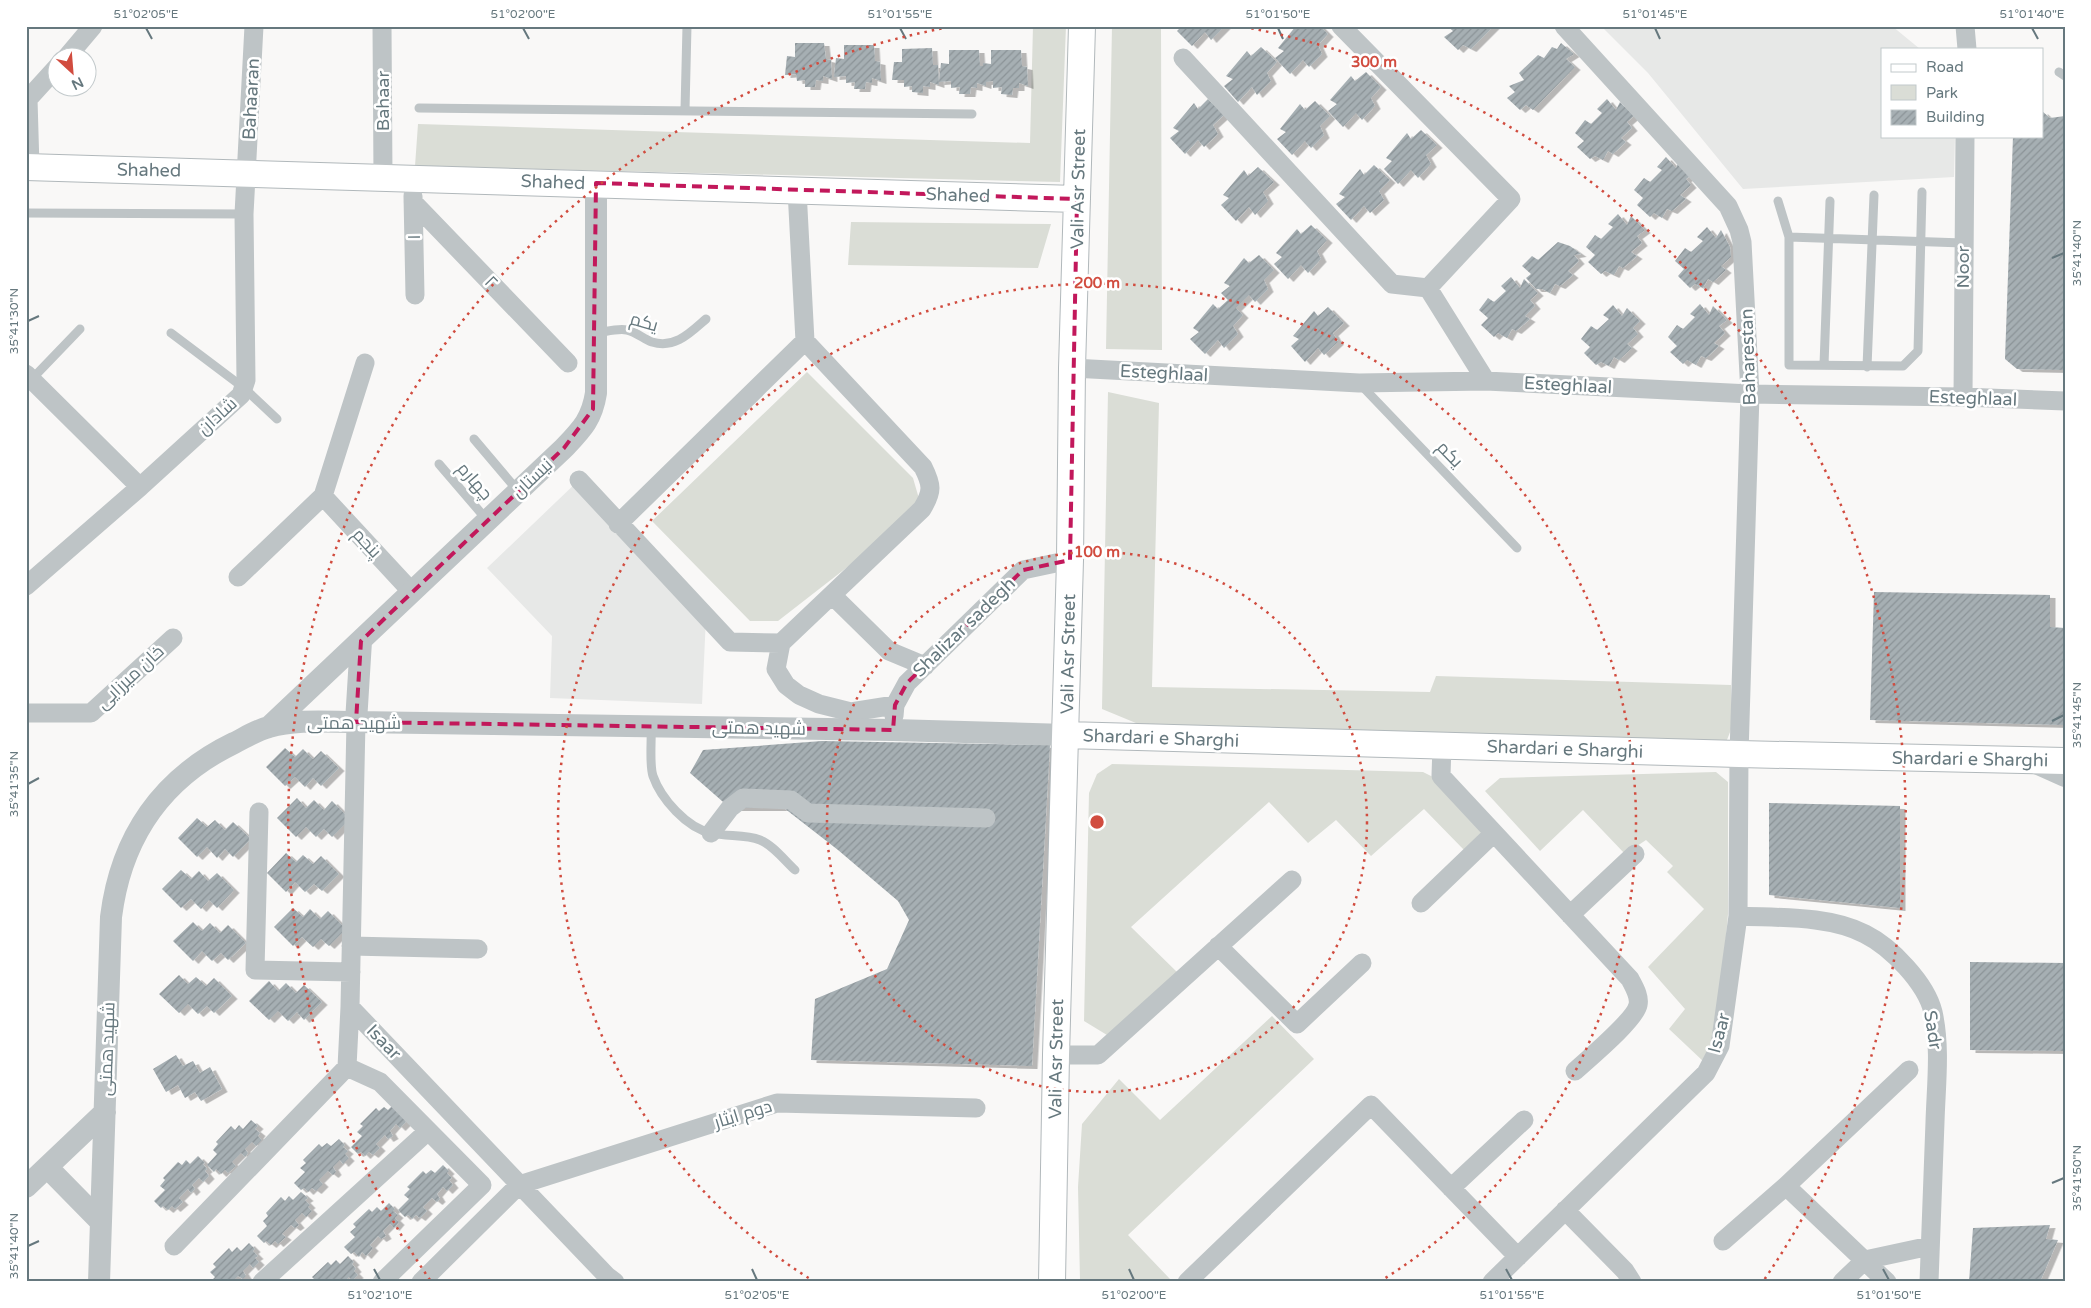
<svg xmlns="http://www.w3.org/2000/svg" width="2091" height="1308" font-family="'Varela Round',Cairo,sans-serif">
<defs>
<pattern id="building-hatch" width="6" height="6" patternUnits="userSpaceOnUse" patternTransform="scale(1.25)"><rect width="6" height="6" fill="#a6afb3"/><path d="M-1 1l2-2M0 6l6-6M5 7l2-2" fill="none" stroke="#8b9397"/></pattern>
<filter id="shadow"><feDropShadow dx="5.5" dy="3" stdDeviation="0" flood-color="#0004"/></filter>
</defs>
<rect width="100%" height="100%" fill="#f9f8f7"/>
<!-- built -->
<path fill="#e7e8e7" d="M1601,26H1892L1920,49H1882V136H1955L1954,177L1743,189L1648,73Z
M579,480L706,617L702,704L550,698L552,636L487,568Z"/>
<!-- park -->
<path fill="#daddd6" d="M1033,26H1066L1060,182L415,166L418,124L1030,143Z
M1112,26H1161L1162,350L1106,349Z
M851,222L1051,224L1038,268L848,265Z
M807,372L913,478L922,509L778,621H750L652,521Z
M1108,392L1159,403L1152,687L1430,692L1436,676L1731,685L1732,727L1725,745L1148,728L1102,709Z
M1112,764L1423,772L1435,778L1485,834L1465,851L1424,809L1371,856L1336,820L1308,843L1269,802L1131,927L1178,973L1107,1035L1084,1021L1089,793L1097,774Z
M1716,772L1728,782V914L1719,1018L1712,1050L1704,1062L1669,1029L1685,1009L1648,967L1704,909L1667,872L1673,866L1646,840L1625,854L1583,810L1540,851L1485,791L1500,778Z
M1272,1016L1314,1059L1128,1235L1170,1279L1167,1282H1082L1080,1280L1078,1187L1082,1124L1119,1079L1160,1120Z"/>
<!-- building -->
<path fill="url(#building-hatch)" filter="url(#shadow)" d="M1182,26H1225L1211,40L1205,32L1192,46L1177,31Z
M1296,26H1301L1303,29L1305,26H1320L1328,34L1318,45L1322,54L1309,67L1303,60L1290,74L1275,58L1284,51L1278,48Z
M1447,26H1494L1471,49L1463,45L1458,50L1444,37L1453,31Z
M795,43H824L826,59L831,60L832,79L823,76V81L816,80L815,87H805V80L797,81L796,74L785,75L787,56L795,57Z
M1561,43L1574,54L1566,59L1575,67L1533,110L1526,105L1520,110L1507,98L1515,92L1509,86L1524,80L1519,73L1538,55L1544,58L1552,47L1557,49Z
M844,45H874L875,61L880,62L881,81L872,78V83L866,82L865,89H854L855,82L846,83V76L834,77L836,58L844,59Z
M1261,47L1277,62L1267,73L1271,81L1257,95L1252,87L1238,102L1224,86L1233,79L1226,76L1247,51L1251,56Z
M932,48L933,65H938L939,85L930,82V87L923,86V93L912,92V86L904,87V80H892L894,62H902V49Z
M949,50H979L980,66H983V63L991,64V50H1021L1022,66L1027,67L1028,86L1019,83V88H1013L1012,95L1001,94L1002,87L993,88V81L986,82V86L977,83V88L971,87L970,94H959L960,87L951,88V81L939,82L941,63L949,64Z
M1366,72L1381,87L1371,98L1375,106L1362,120L1356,113L1343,127L1328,111L1337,104L1330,100L1351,76L1355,81Z
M1208,99L1224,115L1213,125L1218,134L1204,147L1198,140L1185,154L1170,138L1179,131L1173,128L1194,103L1198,109Z
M1607,99L1616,110L1620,102L1634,116L1627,122L1632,128L1621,138L1626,142L1613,154L1608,151L1603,160L1595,156L1590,159L1577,147L1584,141L1575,133L1585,120L1591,124L1602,113L1597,109Z
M1315,101L1330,116L1320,126L1324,135L1311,148L1305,141L1292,155L1277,139L1286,132L1280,129L1300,104L1305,110Z
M2042,111L2050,118L2065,116V370L2017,369L2005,359L2013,136H2042Z
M1421,130L1437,145L1426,155L1431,164L1418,178L1411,170L1398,184L1384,169L1392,161L1386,158L1407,133L1411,139Z
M1666,157L1676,168L1680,159L1694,173L1686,179L1691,185L1680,195L1686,199L1672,211L1667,209L1662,218L1654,213L1650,217L1637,205L1643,198L1634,190L1644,178L1650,182L1662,170L1657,167Z
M1374,165L1390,180L1379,191L1384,200L1370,213L1364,206L1351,220L1336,204L1345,197L1339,194L1360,169L1364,175Z
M1258,167L1274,182L1263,192L1268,201L1255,215L1249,207L1236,221L1221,205L1229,198L1223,195L1244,170L1248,176Z
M1618,214L1627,225L1631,216L1645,230L1637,236L1642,243L1631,252L1637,256L1623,268L1619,266L1614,275L1605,271L1601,274L1588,262L1595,255L1586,247L1595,235L1601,239L1613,227L1608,224Z
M1311,225L1327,240L1317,251L1321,259L1308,273L1301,265L1288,279L1274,264L1282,257L1276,253L1297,229L1301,234Z
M1707,227L1716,238L1721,230L1730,247L1731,257L1721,266L1726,270L1713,282L1708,279L1703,288L1695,284L1690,288L1678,276L1684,269L1675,261L1685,248L1691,252L1703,241L1697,237Z
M1558,242L1570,246L1581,254L1574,255L1579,261L1568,271L1573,275L1560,286L1555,284L1550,293L1542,289H1536L1526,278L1531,274L1522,266L1532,256L1538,260Z
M1259,255L1274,270L1264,280L1268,289L1255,302L1249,295L1236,308L1243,315L1233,326L1238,334L1224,348L1218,340L1205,354L1190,339L1199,332L1193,328L1213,304L1218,309L1228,300L1221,293L1230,286L1224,283L1244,258L1249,263Z
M1511,277L1520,288L1524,279L1538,293L1530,300L1535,306L1525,316L1530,319L1516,331L1512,329L1507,338L1498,333L1494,337L1481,325L1488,318L1479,310L1488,298L1494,302L1506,291L1501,286Z
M1700,304L1709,315L1713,306L1727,320L1719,326L1725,333L1714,343L1719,346L1706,358L1701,356L1696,365L1687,360L1683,364L1670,352L1677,346L1668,337L1677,325L1683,329L1695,317L1690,314Z
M1613,305L1622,316L1627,308L1640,321L1633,328L1638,334L1627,344L1632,348L1619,360L1614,357L1609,366L1601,362L1596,365L1584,353L1590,347L1581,339L1591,326L1597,330L1609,319L1603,315Z
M1328,307L1344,323L1333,333L1338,342L1324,355L1318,348L1305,362L1291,346L1299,339L1293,336L1314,311L1318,316Z
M1874,592L2050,595V627L2065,628V725L1870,720Z
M822,741L1050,745L1032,1066L811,1060L815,999L887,969L909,920L898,901L838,850L784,808H730L690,773L703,750Z
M285,748L295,757L303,749L313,759L321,751L339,768L321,786L313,778L305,787L295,777L285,786L266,767Z
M297,798L306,808L314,800L324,810L332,801L350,819L332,837L324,829L316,837L306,827L296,837L277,818Z
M1769,803L1900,806V908L1769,895Z
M197,818L207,827L215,820L225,830L233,822L251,839L233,857L225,849L217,858L207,847L197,857L178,838Z
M286,853L296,862L303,855L313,864L321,856L339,874L322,891L314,884L305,892L295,882L286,892L267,873Z
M181,870L191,879L199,871L208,881L217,873L234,890L217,908L209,900L201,909L191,899L181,908L162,889Z
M293,908L303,917L310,909L320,919L328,911L346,929L329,946L321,939L313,947L302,937L293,946L274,927Z
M193,922L202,931L210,923L220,933L228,925L246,943L228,960L221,953L212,961L202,951L193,961L173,941Z
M1970,962L2065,963V1051L1970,1050Z
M179,975L188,984L196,977L206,986L214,978L232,996L214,1013L207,1006L198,1014L188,1004L179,1013L159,994Z
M269,981L278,991L286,983L296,993L304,985L322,1002L304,1020L297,1012L288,1021L278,1011L269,1020L249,1001Z
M176,1055L183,1066L193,1061L200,1073L210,1067L222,1089L201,1101L195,1092L185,1098L178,1085L166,1092L153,1069Z
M396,1102L406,1122L400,1128L396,1124L390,1131L393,1136L388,1139L385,1135L376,1144L380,1148L373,1155L369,1152L365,1156L361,1152L358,1154L351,1147L362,1136L357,1132L363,1126L360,1124L376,1108L379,1111L384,1107L388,1110Z
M251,1120L258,1126L255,1129L260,1133L258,1136L262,1140L256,1146L252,1142L245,1149L248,1153L245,1157L241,1153L232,1162L236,1166L228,1173L225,1170L221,1174L216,1169L214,1172L207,1165L217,1154L213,1150L218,1144L216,1142L231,1126L235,1130L239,1125L243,1129Z
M339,1139L345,1145L343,1147L348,1151L345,1154L349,1158L343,1164L340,1160L333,1167L336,1172L333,1175L328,1171L319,1180L323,1184L316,1191L312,1188L308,1192L304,1188L301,1190L294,1183L305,1172L300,1168L306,1163L303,1160L319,1144L322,1147L327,1143L331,1146Z
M198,1156L205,1163L203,1164L207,1169L205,1171L209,1176L203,1182L199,1178L192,1185L195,1189L191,1193L188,1189L179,1198L183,1202L175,1209L172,1206L168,1210L163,1206L161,1208L154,1201L165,1190L160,1186L165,1180L163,1178L178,1162L182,1165L186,1160L190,1164Z
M443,1165L449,1171L447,1173L452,1178L449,1180L453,1185L447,1191L443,1187L437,1194L440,1199L437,1202L432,1198L423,1207L427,1211L420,1218L416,1215L412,1219L408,1215L405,1217L398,1210L409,1199L404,1195L410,1189L407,1187L423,1171L426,1174L431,1170L435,1173Z
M301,1192L308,1198L305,1200L310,1205L308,1207L312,1211L306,1217L302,1213L295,1220L299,1225L295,1228L291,1225L282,1234L286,1237L278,1244L275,1241L271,1245L266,1241L264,1243L257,1236L267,1226L263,1221L268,1216L266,1213L281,1197L285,1201L289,1196L293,1200Z
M389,1203L395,1209L393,1211L398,1215L395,1218L399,1222L394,1228L390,1224L383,1231L386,1236L381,1239L378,1236L370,1245L373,1248L366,1256L362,1252L359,1257L354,1252L351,1254L344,1247L355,1237L350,1232L356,1227L353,1224L369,1209L372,1212L377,1207L381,1211Z
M2050,1225L2046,1239L2058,1240L2040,1282H1969L1973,1228Z
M249,1243L255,1249L253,1251L258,1256L255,1258L259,1262L253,1268L250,1264L243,1271L246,1276L243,1279L238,1276L232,1282H210L215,1277L210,1272L216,1267L213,1264L229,1248L232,1252L237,1247L241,1251Z
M348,1256L354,1262L352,1264L356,1269L354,1271L358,1275L352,1281L349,1277L344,1282H312L315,1280L312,1277L328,1262L331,1265L336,1260L340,1264Z"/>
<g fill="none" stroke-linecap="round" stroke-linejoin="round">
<defs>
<path id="secondary" d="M26,167L1077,199
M1066,735L1739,754L2065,761
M1052,1282L1056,1055L1070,560L1072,368L1082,26"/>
</defs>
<!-- secondary casing -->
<use href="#secondary" stroke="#b1b8bb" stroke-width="28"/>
<!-- service -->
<path stroke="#bec4c6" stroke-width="9" d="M2059,72L2065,76
M419,108L972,114
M685,110L687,26
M1778,201L1789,237V365L1903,366L1918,351L1922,192
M26,213L244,214
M1789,237L1963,243
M171,333L244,388L277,419
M596,333C605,332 618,328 627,330C636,332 644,339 652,342C675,349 690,333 706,319
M1824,365L1830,201
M1867,367L1874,195
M30,381L80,329
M1360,384L1517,548
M474,439L518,491
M439,464L487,520
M651,726C652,740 649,764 653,776C661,799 687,828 711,833C727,837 745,834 760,840C773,845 785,861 795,870"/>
<!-- minor -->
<path stroke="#bec4c6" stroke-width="19" d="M382,26L383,177
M1341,26L1511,199L1428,288L1486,381
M1965,26L1967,49
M66,58L93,26
M1183,58L1392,284L1428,288
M30,167L28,99L58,66
M797,190L805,341L923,467C932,485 933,491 922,509L781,643L776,669L786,685L799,695L819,704L851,712L895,705
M413,196L415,295
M413,202L568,363
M1072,368L1359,383L1486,381L1750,394L1963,397L2065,401
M26,374L140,487
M1963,397L1965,136
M579,480L730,642L781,643
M323,496L411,591
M618,524L805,341
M238,577L323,496L365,363
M26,586L140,487L241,395L246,380L244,214L254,26
M832,595L889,651L925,666
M26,713H91L173,638
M894,716L895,705L907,683L1023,570L1070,560
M356,722L350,1007L607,1276L615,1282
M1442,745L1441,776L1630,979C1634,987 1640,996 1638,1005C1635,1020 1588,1059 1575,1071
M259,812L255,970L351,972
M711,833L730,808L743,798L791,800L808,813L986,818
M1421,903L1494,833
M1570,915L1635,854
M1738,916C1777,918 1829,915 1865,934C1891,947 1926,983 1933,1012C1941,1048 1936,1086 1935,1122C1933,1175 1931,1229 1929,1282
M351,946L478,949
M1218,946L1297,1024L1362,963
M1056,1055H1098L1292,880
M347,1067L380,1082L482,1185L382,1282
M1786,1186L1887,1282
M1451,1188L1524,1120
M1565,1210L1625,1271L1632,1282
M1723,1241L1786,1186L1909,1070
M174,1246L347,1067L350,1007
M262,1282L428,1131
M421,1282L519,1185L777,1103L976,1108
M1187,1282L1371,1105L1518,1257
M1492,1282L1706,1073L1720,1046L1738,916L1739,754L1750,394L1742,242L1739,230L1728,206L1564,26
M1842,1282L1865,1260L1930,1246"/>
<!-- tertiary -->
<path stroke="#bec4c6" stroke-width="22" d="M356,722L361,641
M269,727L564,448C582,429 592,419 596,393V183
M2034,762L2065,776
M47,1167L101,1222
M26,1187L105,1112
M99,1282L111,917C121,837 162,778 234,743C246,737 257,730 269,727C296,719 328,722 356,722L893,730L1066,735"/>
<!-- secondary -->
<use href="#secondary" stroke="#fff" stroke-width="26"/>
</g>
<!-- marked area -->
<path fill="none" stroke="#c2185b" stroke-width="4" stroke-dasharray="10 6" stroke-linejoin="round" d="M596,183L1077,199L1070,560L1023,570L907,683L895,705L893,730L356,722L361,641L564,448L593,409Z"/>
<!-- ticks -->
<path fill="none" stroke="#66787e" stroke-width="2" d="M146,28L152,39M523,28L529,39M900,28L906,39M1278,28L1283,39M1655,28L1660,39M2032,28L2038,39M2052,258L2064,253M28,321L39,316M2052,721L2064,715M28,784L39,778M2052,1183L2064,1178M28,1246L39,1241M374,1269L380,1280M752,1269L757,1280M1129,1269L1134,1280M1506,1269L1512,1280M1883,1269L1889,1280"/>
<!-- distance rings -->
<g fill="none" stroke="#d14c3f" stroke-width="2.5" stroke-dasharray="2.5 5">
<circle cx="1097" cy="822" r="270"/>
<path d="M815 1282A539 539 0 1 1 1379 1282"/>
<path d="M430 1280A809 809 0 0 1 950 27M1244 27A809 809 0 0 1 1764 1280"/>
</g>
<g text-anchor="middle" stroke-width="5" stroke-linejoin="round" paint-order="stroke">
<!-- street labels -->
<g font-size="18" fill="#66787e" stroke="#fff">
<text transform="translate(251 99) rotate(-87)" y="6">Bahaaran</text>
<text transform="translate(383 101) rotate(-90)" y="6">Bahaar</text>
<text transform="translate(149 170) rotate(1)" y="6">Shahed</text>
<text transform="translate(553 182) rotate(2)" y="6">Shahed</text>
<text transform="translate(1078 189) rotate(-89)" y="6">Vali Asr Street</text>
<text transform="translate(958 195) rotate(2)" y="6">Shahed</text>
<text transform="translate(414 237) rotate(-91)" y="6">۱</text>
<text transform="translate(1963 267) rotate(-90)" y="6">Noor</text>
<text transform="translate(491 282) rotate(46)" y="6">۲</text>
<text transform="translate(644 322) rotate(16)" y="6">یکم</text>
<text transform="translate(1748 357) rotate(-92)" y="6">Baharestan</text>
<text transform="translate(1164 373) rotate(3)" y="6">Esteghlaal</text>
<text transform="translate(1568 385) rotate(3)" y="6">Esteghlaal</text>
<text transform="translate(1973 398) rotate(2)" y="6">Esteghlaal</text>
<text transform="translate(217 416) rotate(-42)" y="6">شادان</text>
<text transform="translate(1450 454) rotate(46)" y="6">یکم</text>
<text transform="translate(532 478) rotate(-43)" y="6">نيستان</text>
<text transform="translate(475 481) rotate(49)" y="6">چهارم</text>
<text transform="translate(367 543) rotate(47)" y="6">پنجم</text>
<text transform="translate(964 627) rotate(-44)" y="6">Shalizar sadegh</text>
<text transform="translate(1068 654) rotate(-89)" y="6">Vali Asr Street</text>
<text transform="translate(130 677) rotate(-43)" y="6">خان میرزایی</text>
<text x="354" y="729">شهید همتی</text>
<text transform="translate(759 728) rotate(1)" y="6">شهید همتی</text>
<text transform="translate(1161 738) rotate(2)" y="6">Shardari e Sharghi</text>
<text transform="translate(1565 749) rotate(2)" y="6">Shardari e Sharghi</text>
<text transform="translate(1970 759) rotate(1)" y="6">Shardari e Sharghi</text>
<text transform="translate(1933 1030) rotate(81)" y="6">Sadr</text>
<text transform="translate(1719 1033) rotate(-75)" y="6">Isaar</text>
<text transform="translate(384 1042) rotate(46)" y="6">Isaar</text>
<text transform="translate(107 1049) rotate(-88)" y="6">شهید همتی</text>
<text transform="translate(1056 1059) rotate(-89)" y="6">Vali Asr Street</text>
<text transform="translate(743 1114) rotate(-17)" y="6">دوم ایثار</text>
</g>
</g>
<circle cx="1097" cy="822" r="8" fill="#d14c3f" stroke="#fff" stroke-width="2.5"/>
<g font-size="15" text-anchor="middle" font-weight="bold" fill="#d14c3f" stroke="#fff" stroke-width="5" stroke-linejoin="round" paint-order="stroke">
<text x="1374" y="67">300 m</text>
<text x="1097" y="288">200 m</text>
<text x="1097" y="557">100 m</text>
</g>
<!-- border -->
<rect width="2091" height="1308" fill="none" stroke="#ffffff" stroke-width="55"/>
<!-- legend -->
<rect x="1881" y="48" width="162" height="90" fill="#ffffff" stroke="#c2c9cb"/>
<rect x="1891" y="64" width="25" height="8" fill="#ffffff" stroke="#c2c9cb"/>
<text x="1926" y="72" font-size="15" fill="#66787e">Road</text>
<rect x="1891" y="85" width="25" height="15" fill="#daddd6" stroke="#c2c9cb"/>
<text x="1926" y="98" font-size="15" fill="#66787e">Park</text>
<rect x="1891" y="110" width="25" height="15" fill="url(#building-hatch)" stroke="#c2c9cb"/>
<text x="1926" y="122" font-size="15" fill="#66787e">Building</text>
<!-- north arrow -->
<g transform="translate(72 72) rotate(154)"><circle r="24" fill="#ffffff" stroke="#c2c9cb"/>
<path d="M0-4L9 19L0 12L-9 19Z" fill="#d14c3f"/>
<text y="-8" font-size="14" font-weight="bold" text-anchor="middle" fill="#66787e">N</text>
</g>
<rect x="28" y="28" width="2036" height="1252" fill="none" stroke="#66787e" stroke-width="2"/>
<g font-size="12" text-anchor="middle" fill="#66787e">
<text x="146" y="18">51°02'05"E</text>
<text x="523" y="18">51°02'00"E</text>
<text x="900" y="18">51°01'55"E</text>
<text x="1278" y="18">51°01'50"E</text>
<text x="1655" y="18">51°01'45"E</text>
<text x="2032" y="18">51°01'40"E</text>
<text transform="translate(2077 253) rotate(-90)" y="4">35°41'40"N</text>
<text transform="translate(14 321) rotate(-90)" y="4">35°41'30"N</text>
<text transform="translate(2077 715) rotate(-90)" y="4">35°41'45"N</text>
<text transform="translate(14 784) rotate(-90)" y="4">35°41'35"N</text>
<text transform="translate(2077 1178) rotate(-90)" y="4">35°41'50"N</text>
<text transform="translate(14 1246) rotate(-90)" y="4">35°41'40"N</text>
<text x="380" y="1299">51°02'10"E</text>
<text x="757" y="1299">51°02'05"E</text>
<text x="1134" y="1299">51°02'00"E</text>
<text x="1512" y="1299">51°01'55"E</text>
<text x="1889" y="1299">51°01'50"E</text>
</g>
</svg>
